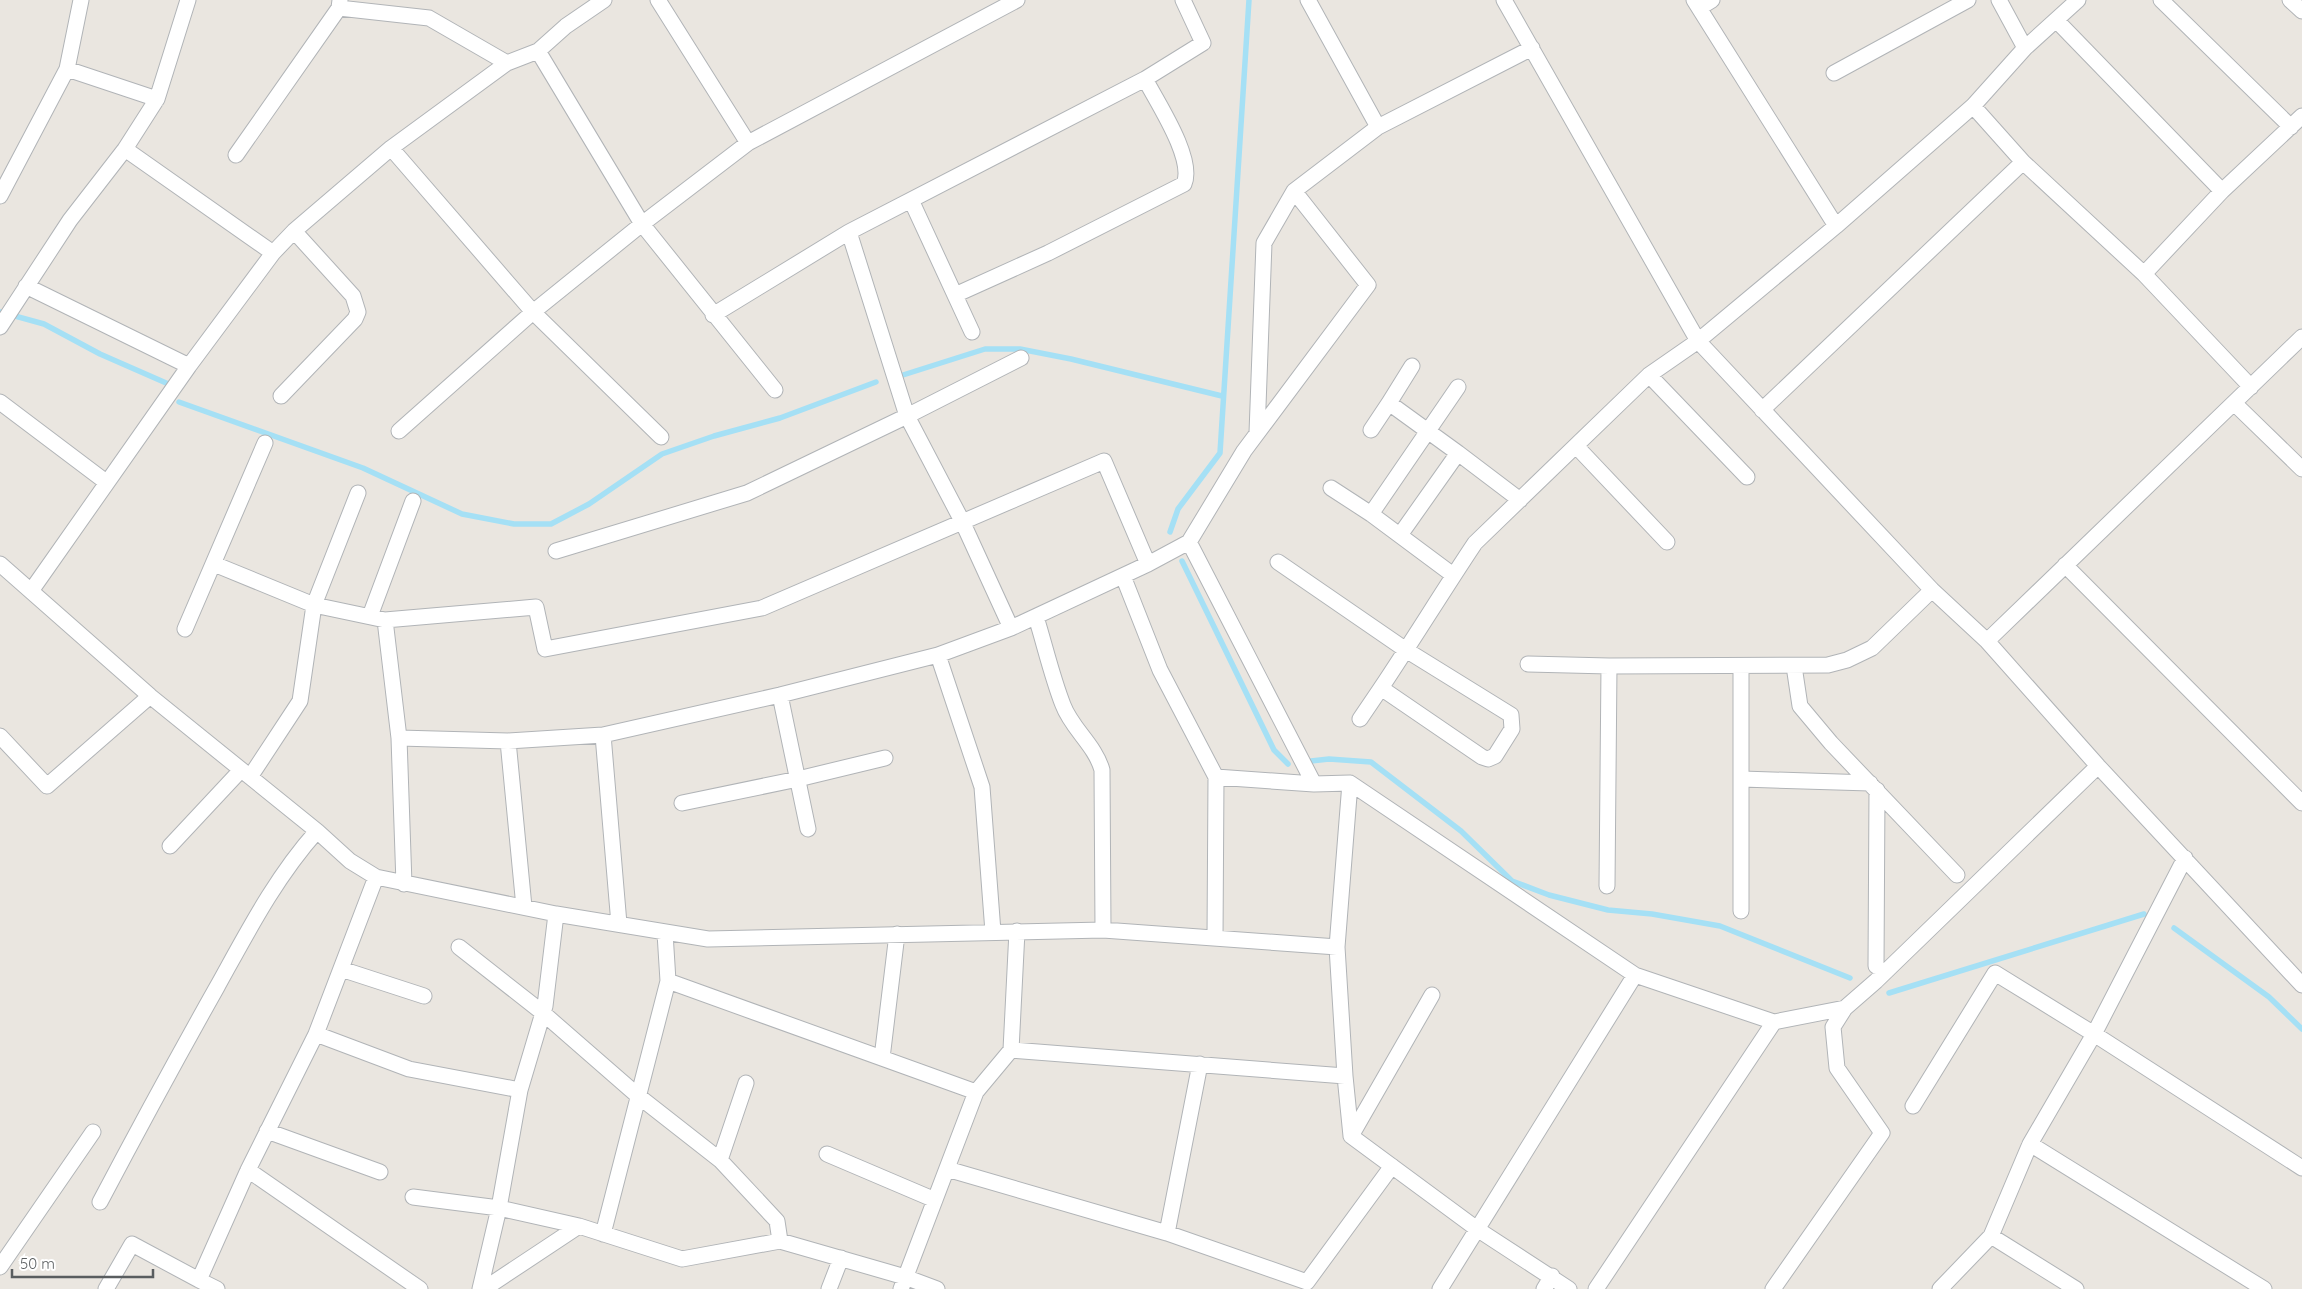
<svg xmlns="http://www.w3.org/2000/svg" width="2302" height="1289" font-family="Quicksand,sans-serif">
<rect width="100%" height="100%" fill="#eae6e0"/>
<g fill="none" stroke-linecap="round" stroke-linejoin="round">
<!-- stream -->
<path stroke="#a5e0f5" stroke-width="5.5" d="M0,312L44,324L100,354L173,386
M903,375L985,349H1020L1071,359L1222,396
M179,402L363,468L462,514L514,524H551L589,504L662,454L714,436L780,418L876,382
M1170,532L1178,509L1220,453L1249,0
M1182,561L1274,750L1288,764
M1311,761L1329,759L1371,762L1461,831L1512,881L1549,895L1608,910L1652,914L1720,926L1850,978
M2174,928L2269,997L2302,1029
M1889,993L2144,914"/>
<defs>
<path id="street" d="M658,0L748,143
M1308,0L1378,127
M1504,0L1698,341L1932,590L1987,641L2098,766L2302,985
M1694,0L1836,226
M1999,0L2025,48
M2161,0L2291,127
M2290,0L2302,11
M339,8L429,18L507,63
M1699,8L1712,0
M2057,21L2222,191
M538,51L642,224L775,390
M67,69L157,99
M1834,73L1968,0
M1973,106L2023,162L2144,274L2251,387
M391,148L533,312L661,437
M125,149L273,253
M236,155L339,8L340,0
M1294,191L1368,285L1244,451L1189,542L1314,784
M0,196L67,69L81,0
M911,200L972,332
M849,232L907,416L962,521L1011,628
M2144,274L2222,191L2302,116
M26,286L189,366
M955,295L1048,253L1184,184C1195,159 1157,102 1145,79
M713,315L849,232L1145,79L1203,43L1183,0
M0,327L70,220L125,149L157,99L188,0
M1649,375L1747,477
M281,396L355,319L358,312L353,296L294,231
M0,402L106,482
M1389,403L1412,366
M2234,403L2302,469
M1762,410L2023,162
M1371,430L1389,403L1458,453
M399,431L533,312L642,224L748,143L1017,0
M1257,433L1264,243L1294,191L1378,127L1532,48
M1576,446L1667,542
M1331,488L1371,514
M1400,535L1458,453L1520,500
M556,551L747,493L907,416L1021,358
M1278,562L1406,650L1511,715L1512,729L1495,756L1488,759L1482,757L1381,688C1413,640 1443,591 1475,543L1649,375L1698,341L1836,226L1973,106L2025,48L2078,0
M0,564L150,696L317,831L350,861L376,877L556,914L708,939L1103,930L1337,947
M214,564L314,605L385,620L536,607L545,649L762,608L1104,461L1148,564
M2065,565L2302,803
M1453,575L1371,514L1458,387
M1123,576L1160,670L1216,777L1215,938
M31,591L189,366L273,253L294,231L391,148L507,63L538,51L566,26L604,0
M370,616L413,501
M1036,617C1045,646 1052,677 1063,705C1072,729 1095,745 1102,770L1103,930
M385,620L399,738
M185,629L265,443
M1987,641L2302,337
M938,655L982,787L993,932
M1528,664L1609,666L1828,665L1847,660L1872,648L1932,590
M1794,666L1800,706L1831,743L1957,875
M1741,667V911
M780,695L808,829
M1360,719L1381,688
M603,735L619,924
M0,736L47,786L150,696
M508,741L524,907
M250,777L300,701L314,605L358,493
M1216,777L1314,784L1350,783L1635,975L1774,1022L1845,1008
M1742,779L1870,783
M1350,783L1337,947L1345,1076L1351,1136L1477,1229L1569,1289
M682,803L798,779L885,758
M170,846L241,770
M404,884L399,738L508,741L603,735L780,695L938,655L1011,628L1148,564L1189,542
M1607,886L1609,666
M459,947L543,1013L637,1095L720,1160L777,1221L780,1241
M1876,966L1877,790
M341,969L424,996
M668,981L976,1092
M316,1034L409,1069L520,1090
M1011,1050L1345,1076
M882,1058L897,934
M1913,1106L1995,973L2094,1034L2302,1168
M267,1131L380,1172
M1351,1136L1432,995
M2030,1144L2264,1289
M827,1154L935,1200
M720,1160L746,1083
M947,1169L1167,1233L1307,1282L1392,1166
M248,1170L420,1289
M413,1197L499,1208L579,1226L682,1259L780,1241L905,1277L937,1289
M100,1202C138,1130 177,1058 217,987C247,933 275,878 317,831
M1167,1233L1200,1064
M603,1234L668,981L665,933
M0,1267L93,1132
M199,1280L217,1289
M106,1289L132,1244L199,1280L248,1170L316,1034L376,877
M480,1289L499,1208L520,1090L545,1006L556,914
M484,1289L579,1226
M829,1289L841,1258
M901,1289L976,1092L1011,1050L1017,931
M1440,1289L1635,975
M1544,1289L1552,1276
M1596,1289L1774,1022
M1773,1289L1882,1133L1837,1068L1833,1027L1845,1008L1876,981L2098,766
M1940,1289L1991,1236
M2076,1289L1991,1236L2030,1144L2094,1034L2185,858"/>
</defs>
<!-- street casing -->
<use href="#street" stroke="#b1b4b7" stroke-width="17"/>
<!-- street -->
<use href="#street" stroke="#fff" stroke-width="15"/>
</g>
<!-- scale -->
<path d="M12 1269v8h141v-8" fill="none" stroke="#595d5f" stroke-width="2.5"/>
<text x="20" y="1269" font-size="15" fill="#595d5f" stroke="#ffffff" stroke-width="4" paint-order="stroke">50 m</text>
</svg>
